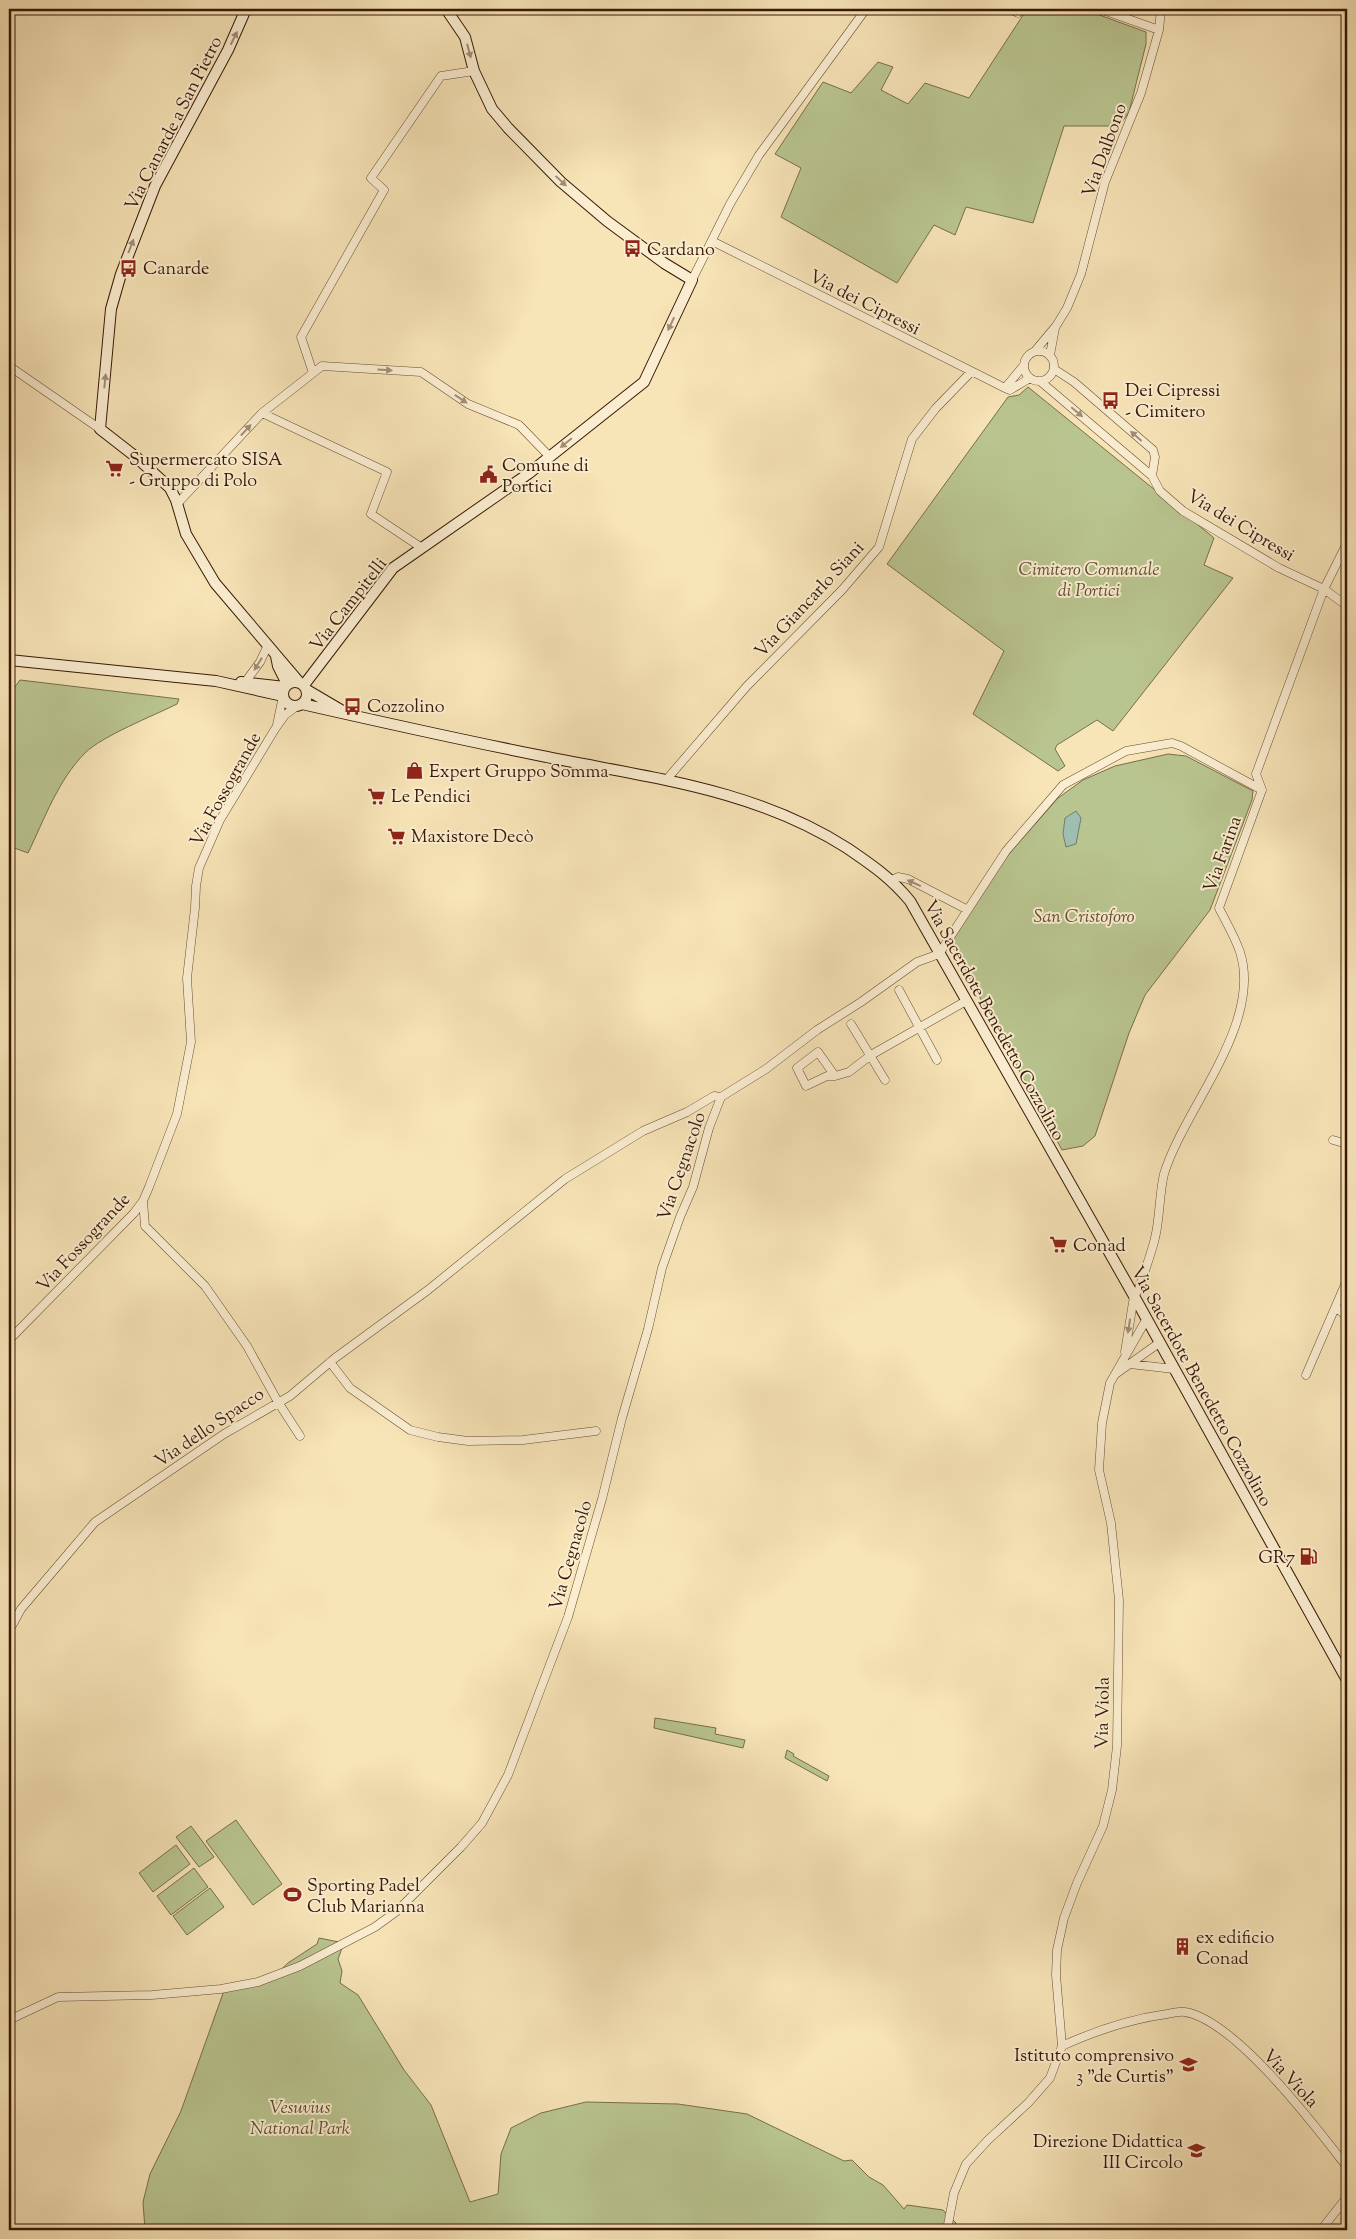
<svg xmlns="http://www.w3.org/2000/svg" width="1356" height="2239" font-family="'Sorts Mill Goudy',serif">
<rect width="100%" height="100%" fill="#f7e4b7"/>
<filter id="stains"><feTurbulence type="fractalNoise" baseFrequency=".004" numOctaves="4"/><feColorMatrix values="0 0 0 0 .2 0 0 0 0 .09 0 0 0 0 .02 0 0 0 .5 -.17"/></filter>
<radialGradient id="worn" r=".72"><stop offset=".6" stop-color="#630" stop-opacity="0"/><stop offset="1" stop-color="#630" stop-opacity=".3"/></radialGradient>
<!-- green -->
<path fill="#b9c590" stroke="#786e4a" d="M1027,9H1083L1146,32V44L1129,112L1119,126H1064L1033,223L966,207L955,235L934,225L897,283L781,217L801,168L775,154L823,82L851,93L878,62L893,67L881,90L908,104L925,83L969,98Z
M1028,387L1208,533L1214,538L1204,565L1233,578L1113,731L1097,720L1057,745L1055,749L1065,766L1058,771L973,714L1004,651L887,564L1008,397L1019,395Z
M20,680L179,699L177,704C153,716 102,736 85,753C58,780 44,820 28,853L9,846V695Z
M1168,754L1186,756L1253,791L1252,800L1210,910L1145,995L1129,1033L1095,1136L1083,1146L1062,1150L950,942L1008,855L1058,798L1083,780L1115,766Z
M655,1718L716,1728L715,1734L745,1740L743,1748L654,1728Z
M787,1750L794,1754L793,1756L829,1776L827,1781L785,1758Z
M236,1820L282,1884L253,1905L206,1841Z
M191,1826L214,1857L199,1867L176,1837Z
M176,1845L190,1864L153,1892L139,1873Z
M194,1868L208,1887L171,1915L157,1896Z
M210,1888L224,1907L187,1935L173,1916Z
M319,1938L344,1943L338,1959L342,1971L340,1983L358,1995L404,2070L431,2105L470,2202L498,2194L501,2154L511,2128L541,2113L586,2102L678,2104L747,2114L844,2161L852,2160L869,2177L883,2185L904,2209L907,2205L943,2210L956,2223V2230H145L143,2202L150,2174L181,2111L226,1985L273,1977L288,1963L317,1944Z"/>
<!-- water -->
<path fill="#9dbeb0" stroke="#757c6c" d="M1076,811L1081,818L1076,844L1066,847L1063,834L1065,818Z"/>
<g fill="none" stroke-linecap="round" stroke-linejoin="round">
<defs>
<path id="street" d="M1010,9L1018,13L1020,9
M1100,9L1159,30
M712,241L1005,388L1010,390L1030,378
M692,280L730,204L759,155L866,9
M1035,351L1056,326L1067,308L1081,274L1105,182L1141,93L1159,30L1161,9
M1024 366a15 15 0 1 1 30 0a15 15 0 1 1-30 0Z
M1050,355L1055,328
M9,366L100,429
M1054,369L1074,382L1153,450L1155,457L1152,476
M313,373L301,337L384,190L371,178L441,76L474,71
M1040,381L1152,476L1160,491L1183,511L1279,568L1324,589L1347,543
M1005,388L1024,365
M262,413L387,472L371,514L422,548
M177,504L262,413L322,366L421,372L468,404L519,425L550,457
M246,681L260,662L268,645
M277,725L283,696
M667,779L747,686L842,590L879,547L912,439L936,408L971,372
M892,880L898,877L908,879L966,909
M899,990L937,1060
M851,1024L885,1080
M835,1076H827L806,1086L797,1068L818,1052L835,1076L849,1072L871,1055L966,1001
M1333,1140L1347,1144
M143,1201L145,1226L205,1286L247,1346L278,1402L300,1436
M1336,1307L1347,1317
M9,1340L134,1213L143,1201L149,1187L177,1114L191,1042L187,978L195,908L196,886L199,868L220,820L275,729L285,715L297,706
M1125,1352L1134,1296L1139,1289C1144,1272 1151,1255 1155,1238C1160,1218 1159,1195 1164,1174C1184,1108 1263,1024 1240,952C1235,937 1226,922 1219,908L1262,790L1256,774L1324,589L1347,606
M330,1362L350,1388L410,1430L438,1437L468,1441L523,1440L596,1431
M1130,1364L1174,1369
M1117,1373L1159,1343
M1306,1375L1347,1280
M9,1631L21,1609L95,1522L224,1434L290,1396L335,1358L428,1290L565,1179L643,1131L687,1112L714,1096L721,1097L766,1069L817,1030L861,1002L917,962L939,954L1006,851L1063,785L1126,751L1172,743L1181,746L1262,790
M9,2020L58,1997L152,1995L221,1989L258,1982L300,1966L375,1927L397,1911L461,1847L482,1823L508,1775L568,1617L602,1499L622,1418L648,1329L662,1268L680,1217L693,1187L709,1128L721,1097
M1062,2046C1095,2031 1130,2019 1167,2014C1172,2013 1180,2011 1185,2012C1235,2020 1316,2127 1347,2167
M947,2230L954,2193L966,2164L988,2140L1028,2103L1050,2078L1062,2046L1056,1975L1057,1950L1064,1918L1077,1883L1103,1826L1112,1790L1117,1746L1119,1600L1111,1523L1099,1470L1102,1423L1110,1383L1146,1320
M1321,2230L1347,2197"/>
<path id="secondary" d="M246,9L228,50L155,186L121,274L111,309L100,429L136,457L170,488L176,500L186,534L215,583L299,682
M276,656L278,666L287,684
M9,660L216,681L283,696
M283 694a12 12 0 1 1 24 0a12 12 0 1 1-24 0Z
M241,682L285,687
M304,685L393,568L528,474L644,382L692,280L664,263L607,221L561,182L508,128L492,109L474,71L465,37L446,9
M307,690L341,710
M302,704C381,722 462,740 542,756C649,778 753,788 847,848C872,865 891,878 910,901L1134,1296L1347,1680"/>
</defs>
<!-- street casing -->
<use href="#street" stroke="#684b32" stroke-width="9"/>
<!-- secondary casing -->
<use href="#secondary" stroke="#381805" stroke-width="12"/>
<!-- street -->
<use href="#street" stroke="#faedd0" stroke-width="8"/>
<!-- secondary -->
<use href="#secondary" stroke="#faedd0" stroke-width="10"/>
</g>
<!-- one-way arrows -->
<defs><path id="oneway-solid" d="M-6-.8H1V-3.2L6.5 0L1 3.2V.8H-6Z" transform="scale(1.25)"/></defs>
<g fill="#a38d75">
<use href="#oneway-solid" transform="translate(234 38) rotate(-64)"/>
<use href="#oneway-solid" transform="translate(469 51) rotate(75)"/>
<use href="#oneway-solid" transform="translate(561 181) rotate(43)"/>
<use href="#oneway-solid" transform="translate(131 246) rotate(-69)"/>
<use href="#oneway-solid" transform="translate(671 324) rotate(115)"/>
<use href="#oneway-solid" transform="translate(385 370) rotate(3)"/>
<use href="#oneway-solid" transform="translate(105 381) rotate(-84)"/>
<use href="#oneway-solid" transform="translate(461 399) rotate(34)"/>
<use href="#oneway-solid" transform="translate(1077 412) rotate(40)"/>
<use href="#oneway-solid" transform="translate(246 430) rotate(-47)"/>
<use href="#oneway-solid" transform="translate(1136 436) rotate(-139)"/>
<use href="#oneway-solid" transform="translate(566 443) rotate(141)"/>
<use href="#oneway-solid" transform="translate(258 664) rotate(122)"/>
<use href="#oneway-solid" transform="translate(914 883) rotate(-156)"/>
<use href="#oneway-solid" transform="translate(1129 1326) rotate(99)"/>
</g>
<!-- icons -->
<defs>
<symbol id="bus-bare" viewBox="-9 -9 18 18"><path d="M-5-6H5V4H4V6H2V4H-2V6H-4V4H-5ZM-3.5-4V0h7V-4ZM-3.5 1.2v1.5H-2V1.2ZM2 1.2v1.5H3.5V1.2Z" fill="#8f2418" stroke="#faedd0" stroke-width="2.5" paint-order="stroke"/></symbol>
<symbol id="supermarket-bare" viewBox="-9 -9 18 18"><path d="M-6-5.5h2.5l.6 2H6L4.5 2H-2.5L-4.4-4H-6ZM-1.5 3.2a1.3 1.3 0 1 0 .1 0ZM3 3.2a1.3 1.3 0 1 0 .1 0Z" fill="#8f2418" stroke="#faedd0" stroke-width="2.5" paint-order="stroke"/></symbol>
<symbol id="civic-bare" viewBox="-9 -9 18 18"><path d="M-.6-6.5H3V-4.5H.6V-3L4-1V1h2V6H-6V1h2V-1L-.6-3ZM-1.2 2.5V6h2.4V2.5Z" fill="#8f2418" stroke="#faedd0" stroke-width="2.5" paint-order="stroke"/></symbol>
<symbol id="shop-bare" viewBox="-9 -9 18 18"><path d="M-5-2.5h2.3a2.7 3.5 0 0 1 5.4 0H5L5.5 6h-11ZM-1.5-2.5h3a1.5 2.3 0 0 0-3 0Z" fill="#8f2418" stroke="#faedd0" stroke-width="2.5" paint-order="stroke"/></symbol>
<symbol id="fuel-bare" viewBox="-9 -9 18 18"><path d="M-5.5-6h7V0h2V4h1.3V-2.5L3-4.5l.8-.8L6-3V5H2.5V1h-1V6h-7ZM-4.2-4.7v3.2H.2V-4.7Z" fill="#8f2418" stroke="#faedd0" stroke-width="2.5" paint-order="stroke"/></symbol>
<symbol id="stadium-bare" viewBox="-9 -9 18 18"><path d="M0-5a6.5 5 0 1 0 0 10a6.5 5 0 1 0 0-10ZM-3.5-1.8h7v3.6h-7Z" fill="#8f2418" stroke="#faedd0" stroke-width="2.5" paint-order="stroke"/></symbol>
<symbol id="building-bare" viewBox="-9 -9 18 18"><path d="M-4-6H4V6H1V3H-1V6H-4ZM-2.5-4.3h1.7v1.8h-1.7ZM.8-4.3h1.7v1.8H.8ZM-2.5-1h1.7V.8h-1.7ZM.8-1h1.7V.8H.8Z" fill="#8f2418" stroke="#faedd0" stroke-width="2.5" paint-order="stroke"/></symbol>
<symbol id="school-bare" viewBox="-9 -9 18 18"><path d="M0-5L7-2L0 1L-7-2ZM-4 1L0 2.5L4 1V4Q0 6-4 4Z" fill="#8f2418" stroke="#faedd0" stroke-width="2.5" paint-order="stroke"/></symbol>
</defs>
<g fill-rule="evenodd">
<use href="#bus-bare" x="620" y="236" width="25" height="25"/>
<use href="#bus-bare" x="116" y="256" width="25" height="25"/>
<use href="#bus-bare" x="1098" y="388" width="25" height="25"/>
<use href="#supermarket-bare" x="102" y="456" width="25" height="25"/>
<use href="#civic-bare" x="476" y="462" width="25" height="25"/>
<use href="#bus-bare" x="340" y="694" width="25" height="25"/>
<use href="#shop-bare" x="402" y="758" width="25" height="25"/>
<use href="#supermarket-bare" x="364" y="784" width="25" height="25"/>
<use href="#supermarket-bare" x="384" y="824" width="25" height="25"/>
<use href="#supermarket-bare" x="1046" y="1232" width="25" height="25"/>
<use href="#fuel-bare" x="1296" y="1544" width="25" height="25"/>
<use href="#stadium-bare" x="280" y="1882" width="25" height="25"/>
<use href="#building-bare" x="1170" y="1934" width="25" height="25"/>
<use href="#school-bare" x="1176" y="2052" width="25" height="25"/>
<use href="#school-bare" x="1184" y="2138" width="25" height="25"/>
</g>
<g text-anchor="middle" stroke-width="4" stroke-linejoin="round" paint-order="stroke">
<!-- street labels -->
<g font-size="18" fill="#381805" stroke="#faedd0">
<text transform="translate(173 123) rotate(-63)" y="6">Via Canarde a San Pietro</text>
<text transform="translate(1104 150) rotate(-70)" y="6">Via Dalbono</text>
<text transform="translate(865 302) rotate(27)" y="6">Via dei Cipressi</text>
<text transform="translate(1241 525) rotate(31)" y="6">Via dei Cipressi</text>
<text transform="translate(809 599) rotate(-47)" y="6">Via Giancarlo Siani</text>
<text transform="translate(348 604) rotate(-52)" y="6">Via Campitelli</text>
<text transform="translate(225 789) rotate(-61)" y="6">Via Fossogrande</text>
<text transform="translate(1222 854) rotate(-70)" y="6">Via Farina</text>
<text transform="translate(995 1020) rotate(61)" y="6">Via Sacerdote Benedetto Cozzolino</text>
<text transform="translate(681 1166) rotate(-71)" y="6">Via Cegnacolo</text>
<text transform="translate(83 1242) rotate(-47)" y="6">Via Fossogrande</text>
<text transform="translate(1202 1386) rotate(61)" y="6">Via Sacerdote Benedetto Cozzolino</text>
<text transform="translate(209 1427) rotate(-34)" y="6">Via dello Spacco</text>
<text transform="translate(570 1555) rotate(-74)" y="6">Via Cegnacolo</text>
<text transform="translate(1102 1713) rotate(-89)" y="6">Via Viola</text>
<text transform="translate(1291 2078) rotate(47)" y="6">Via Viola</text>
</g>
<!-- poi labels -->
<g font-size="18" fill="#381805" stroke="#faedd0" text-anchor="start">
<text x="647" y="255">Cardano</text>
<text x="143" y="274">Canarde</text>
<text x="1125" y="396">Dei Cipressi<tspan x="1125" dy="21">- Cimitero</tspan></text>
<text x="129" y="465">Supermercato SISA<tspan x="129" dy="21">- Gruppo di Polo</tspan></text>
<text x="502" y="471">Comune di<tspan x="502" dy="21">Portici</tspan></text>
<text x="367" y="712">Cozzolino</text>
<text x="429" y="777">Expert Gruppo Somma</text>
<text x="391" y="802">Le Pendici</text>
<text x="411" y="842">Maxistore Decò</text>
<text x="1073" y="1251">Conad</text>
<text x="1295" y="1563" text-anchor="end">GR7</text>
<text x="307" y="1891">Sporting Padel<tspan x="307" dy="21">Club Marianna</tspan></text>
<text x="1196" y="1943">ex edificio<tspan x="1196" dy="21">Conad</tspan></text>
<text x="1174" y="2061" text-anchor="end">Istituto comprensivo<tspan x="1174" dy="21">3 "de Curtis"</tspan></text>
<text x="1183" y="2147" text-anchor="end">Direzione Didattica<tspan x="1183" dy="21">III Circolo</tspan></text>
</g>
<!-- park labels -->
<g font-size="18" font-style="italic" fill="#5f4c2f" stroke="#faedd0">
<text x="1089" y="575">Cimitero Comunale<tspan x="1089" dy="21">di Portici</tspan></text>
<text x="1084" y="922">San Cristoforo</text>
<text x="300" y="2113">Vesuvius<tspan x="300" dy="21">National Park</tspan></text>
</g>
</g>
<!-- margin -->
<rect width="1356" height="2239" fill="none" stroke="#f7e4b7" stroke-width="30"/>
<rect x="10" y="10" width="1336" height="2219" fill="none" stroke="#381805" stroke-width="2.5"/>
<rect x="15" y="15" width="1326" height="2209" fill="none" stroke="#381805"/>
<rect width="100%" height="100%" filter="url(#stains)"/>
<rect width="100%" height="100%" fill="url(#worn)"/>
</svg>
